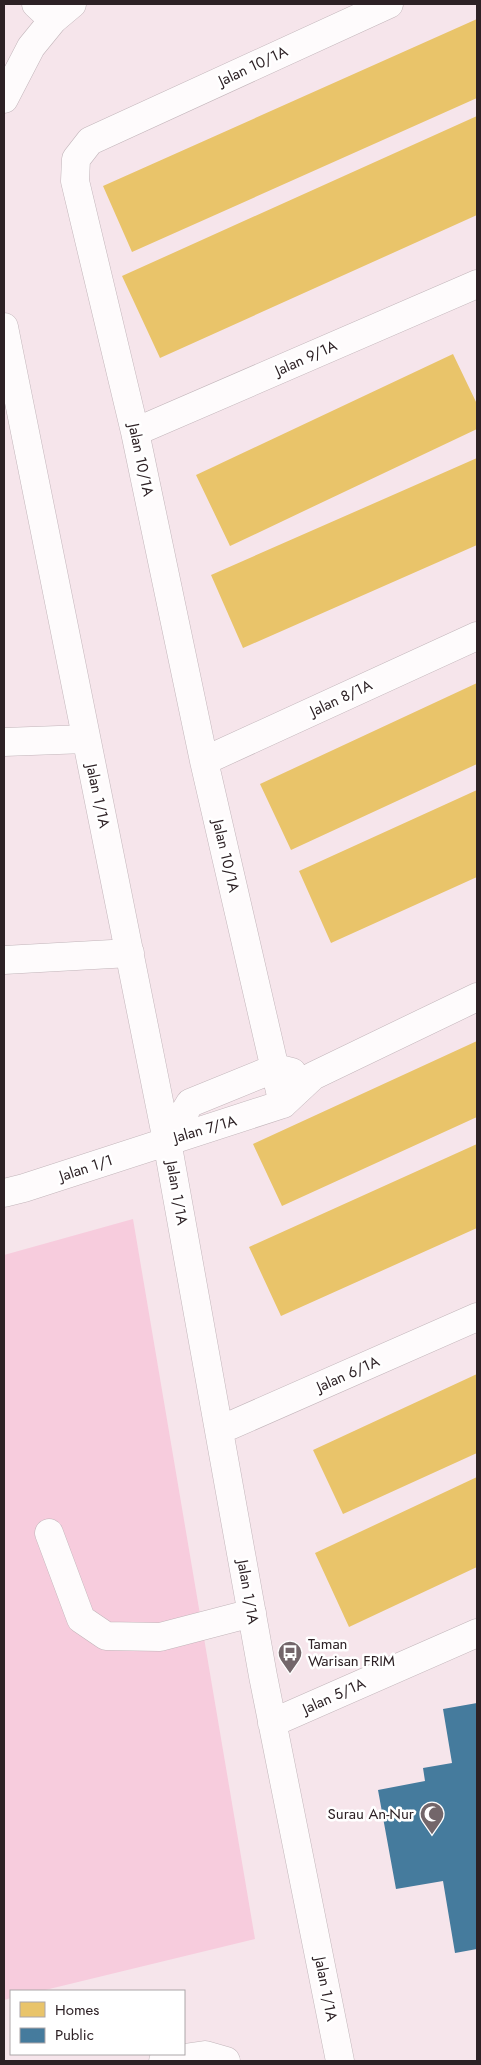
<svg xmlns="http://www.w3.org/2000/svg" width="481" height="2065" font-family="Jost,sans-serif">
<rect width="100%" height="100%" fill="#f6e5eb"/>
<!-- green -->
<path fill="#f7ccdd" d="M133,1219L255,1939L41,1991H11V1998L4,2000V1255Z"/>
<!-- homes -->
<path fill="#e9c46a" d="M477,19V98L132,252L103,186Z
M477,116V215L160,358L122,276Z
M453,354L477,404V429L230,546L196,475Z
M477,458V545L243,648L211,575Z
M477,683V764L291,850L260,784Z
M477,790V877L331,943L299,871Z
M477,1041V1117L282,1206L253,1144Z
M477,1144V1228L281,1316L249,1247Z
M477,1374V1453L343,1514L313,1450Z
M477,1477V1567L349,1627L315,1553Z"/>
<!-- public -->
<path fill="#457b9d" d="M477,1703V1949L455,1953L443,1881L396,1889L378,1790L425,1781L423,1768L452,1763L443,1709Z"/>
<g fill="none" stroke-linecap="round" stroke-linejoin="round">
<defs>
<path id="minor" d="M36,4L53,20
M4,99L31,47L53,20L72,4
M4,327L167,1141L263,1676L340,2061
M135,432L477,284
M4,742L86,739
M204,761L477,636
M4,960L130,953
M283,1104L204,761L135,432L75,181L76,159L90,141L389,4
M167,1141L190,1103L276,1068L292,1072
M4,1193L24,1188L283,1104L313,1076L477,997
M220,1430L477,1317
M49,1533L81,1619L106,1636L160,1637L252,1613
M272,1723L477,1633
M163,2061L205,2055L226,2061"/>
</defs>
<!-- minor casing -->
<use href="#minor" stroke="#c2b5ba" stroke-width="29"/>
<!-- minor -->
<use href="#minor" stroke="#fefbfc" stroke-width="28"/>
</g>
<!-- icons -->
<defs>
<symbol id="bus-pin" viewBox="-11 -11 22 30"><path d="M0 17L-7.5 6A9.5 9.5 0 1 1 7.5 6Z" fill="#73666a" stroke="#fff"/><path d="M-5-6H5V4H4V6H2V4H-2V6H-4V4H-5ZM-3.5-4V0h7V-4ZM-3.5 1.2v1.5H-2V1.2ZM2 1.2v1.5H3.5V1.2Z" fill="#fff"/></symbol>
<symbol id="mosque-pin" viewBox="-11 -11 22 30"><path d="M0 17L-7.5 6A9.5 9.5 0 1 1 7.5 6Z" fill="#73666a" stroke="#fff"/><path d="M3.5-4.9A6 6 0 1 0 3.5 4.9A5 5 0 1 1 3.5-4.9Z" fill="#fff"/></symbol>
</defs>
<g fill-rule="evenodd">
<use href="#bus-pin" x="276" y="1639" width="28" height="38"/>
<use href="#mosque-pin" x="418" y="1800" width="28" height="38"/>
</g>
<g text-anchor="middle" stroke-width="5" stroke-linejoin="round" paint-order="stroke">
<!-- street labels -->
<g font-size="15" fill="#2d2125" stroke="#fff">
<text transform="translate(253 66) rotate(-25)" y="5">Jalan 10/1A</text>
<text transform="translate(306 358) rotate(-24)" y="5">Jalan 9/1A</text>
<text transform="translate(141 460) rotate(78)" y="5">Jalan 10/1A</text>
<text transform="translate(341 698) rotate(-25)" y="5">Jalan 8/1A</text>
<text transform="translate(98 796) rotate(78)" y="5">Jalan 1/1A</text>
<text transform="translate(226 856) rotate(77)" y="5">Jalan 10/1A</text>
<text transform="translate(205 1129) rotate(-16)" y="5">Jalan 7/1A</text>
<text transform="translate(86 1168) rotate(-18)" y="5">Jalan 1/1</text>
<text transform="translate(177 1193) rotate(80)" y="5">Jalan 1/1A</text>
<text transform="translate(348 1374) rotate(-24)" y="5">Jalan 6/1A</text>
<text transform="translate(248 1592) rotate(80)" y="5">Jalan 1/1A</text>
<text transform="translate(334 1696) rotate(-24)" y="5">Jalan 5/1A</text>
<text transform="translate(326 1989) rotate(79)" y="5">Jalan 1/1A</text>
</g>
<!-- poi labels -->
<g font-size="15" fill="#2d2125" stroke="#fff" text-anchor="start">
<text x="308" y="1649">Taman<tspan x="308" dy="17">Warisan FRIM</tspan></text>
<text x="414" y="1819" text-anchor="end">Surau An-Nur</text>
</g>
</g>
<!-- border -->
<rect width="481" height="2065" fill="none" stroke="#2d2125" stroke-width="10"/>
<!-- legend -->
<rect x="10" y="1990" width="175" height="65" fill="#ffffff" stroke="#aba6a8"/>
<rect x="20" y="2002" width="25" height="15" fill="#e9c46a" stroke="#aba6a8"/>
<text x="55" y="2015" font-size="15" fill="#2d2125">Homes</text>
<rect x="20" y="2028" width="25" height="15" fill="#457b9d" stroke="#aba6a8"/>
<text x="55" y="2040" font-size="15" fill="#2d2125">Public</text>
</svg>
